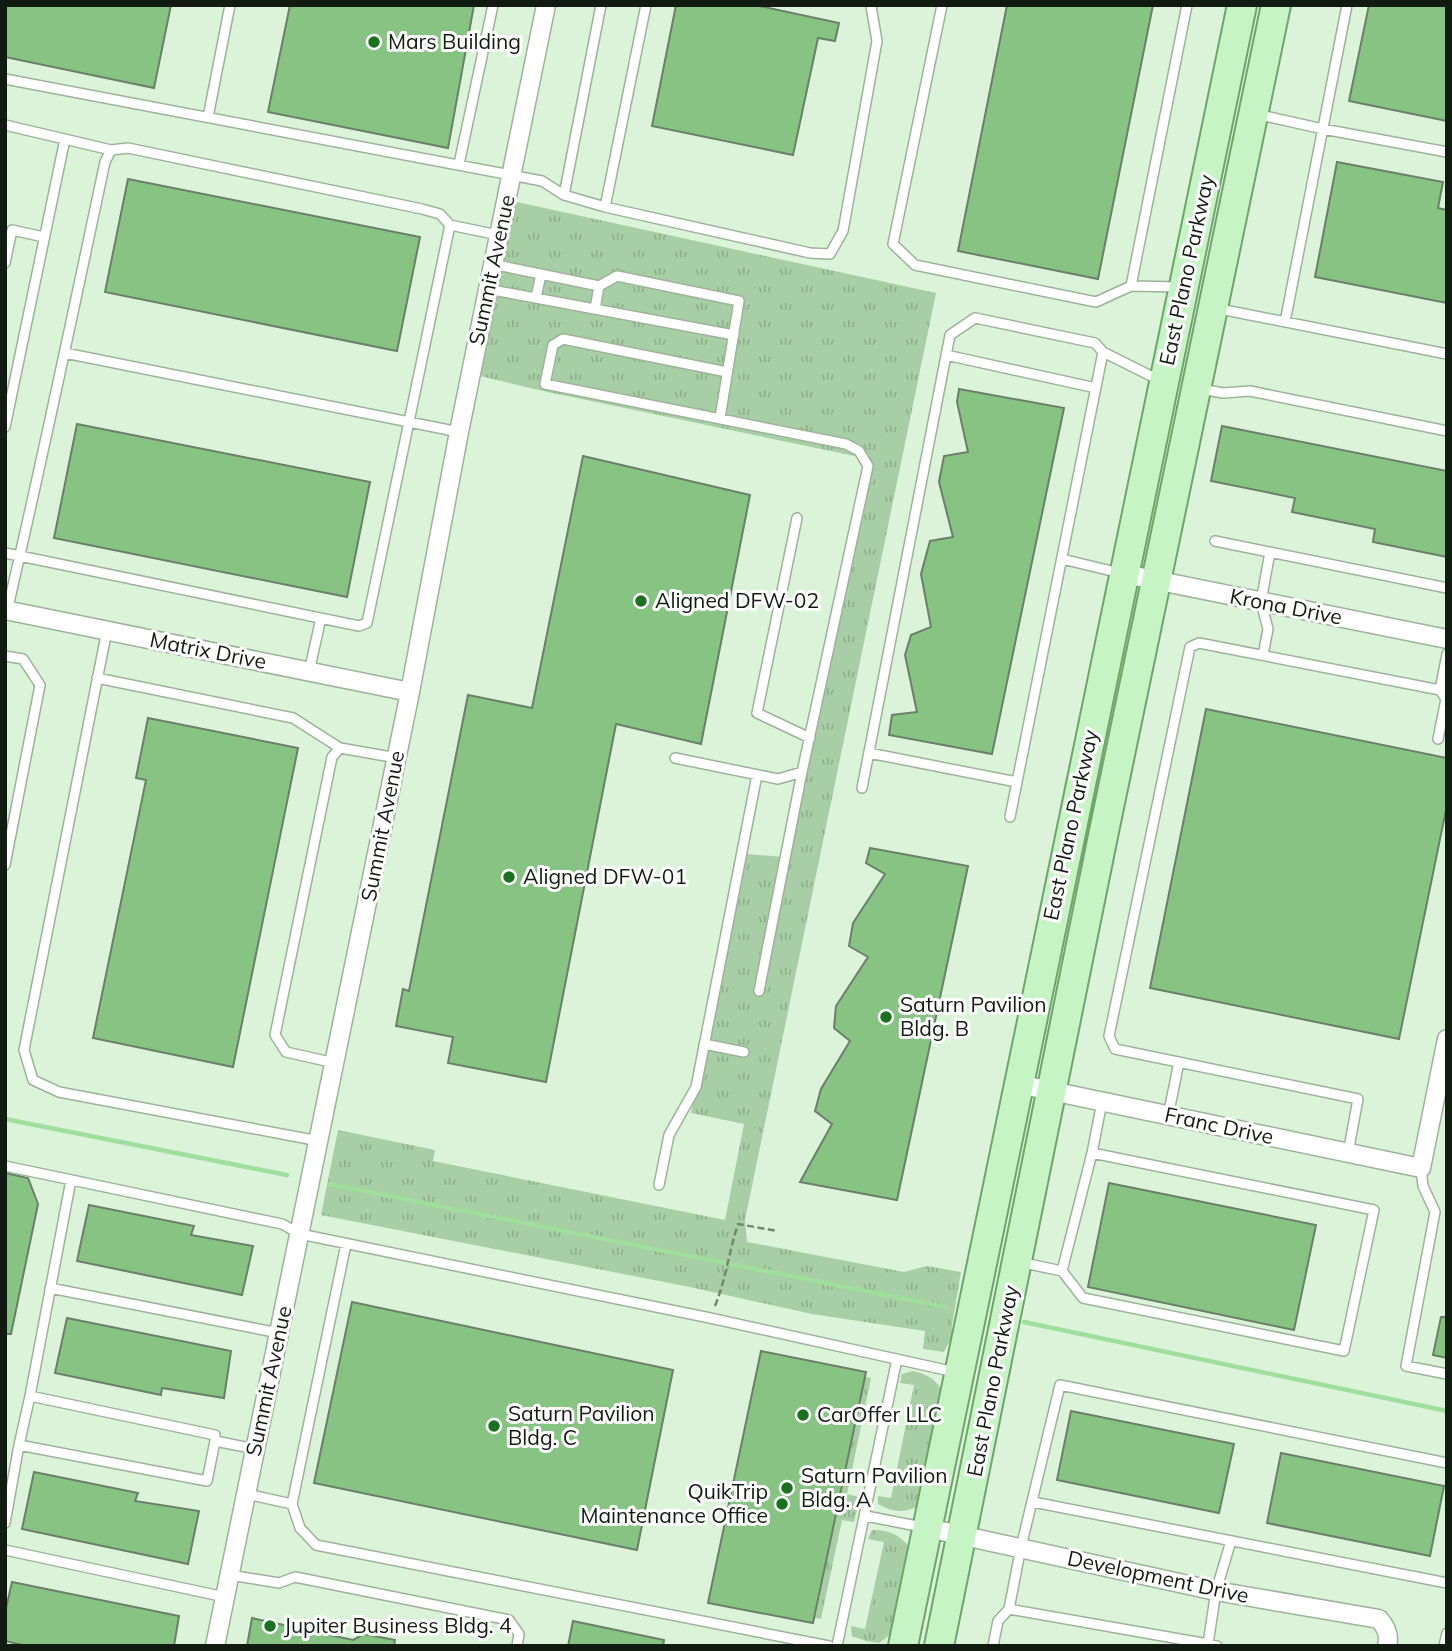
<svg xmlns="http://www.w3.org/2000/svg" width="1452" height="1651" font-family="Mulish,sans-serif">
<defs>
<pattern id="grass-tufts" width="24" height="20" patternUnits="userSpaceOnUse" patternTransform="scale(1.75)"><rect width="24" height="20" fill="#a8cea5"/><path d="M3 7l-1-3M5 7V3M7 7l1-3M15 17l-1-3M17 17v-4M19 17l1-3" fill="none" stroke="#90b08d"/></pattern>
</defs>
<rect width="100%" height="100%" fill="#dbf3d9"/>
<!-- grass -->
<path fill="url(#grass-tufts)" d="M512,201L936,293L745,1220L747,1242L904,1272L927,1266L961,1272L952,1325L953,1335L944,1352L923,1349L925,1331L812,1314L690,1287L321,1215L338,1130L435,1150L433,1161L725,1220L744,1124L691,1113L744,854L784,857L824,695L869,459L543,391L476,375Z
M913,1371C927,1374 938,1380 944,1395L918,1506C903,1514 893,1512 878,1504V1496L891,1498L914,1385L900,1383L902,1374Z
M865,1377L871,1378L847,1494L860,1497L854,1522L842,1520L821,1619L815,1618Z
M872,1530C888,1530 900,1534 910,1548L895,1631L879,1643L866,1641L852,1636L851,1626L865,1629L884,1542L868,1539Z"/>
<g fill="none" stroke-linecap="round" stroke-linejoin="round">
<!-- stream -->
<path stroke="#a0de9d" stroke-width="4.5" d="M5,1119L287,1175
M329,1184L946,1307
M1024,1322L1447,1411"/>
</g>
<!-- building -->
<path fill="#87c484" stroke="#6a8068" stroke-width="2" d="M5,5H171L154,88L5,57Z
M290,5H474L448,148L268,112Z
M676,5H755L839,23L835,41L818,38L793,155L652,126Z
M1007,5H1153L1098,279L958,251Z
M1369,5H1447V121L1349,101Z
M1337,162L1443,182L1438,208L1447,210V303L1315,277Z
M128,179L420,237L397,351L105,292Z
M959,389L1064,408L992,754L889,735L892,715L917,712L905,655L911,635L931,627L921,574L930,541L953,537L939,482L944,456L968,452L957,402Z
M77,424L370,482L347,597L54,538Z
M1222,426L1447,471V557L1373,542L1375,529L1292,512L1295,498L1211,481Z
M583,456L750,495L701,744L616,724L546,1082L448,1063L453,1037L396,1026L403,989L409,991L468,695L532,708Z
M1206,709L1447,758V805L1399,1039L1150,988Z
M148,718L298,748L233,1067L93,1038L146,780L136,778Z
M870,848L968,866L897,1200L800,1182L832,1124L815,1111L821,1089L850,1041L834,1028L836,1006L868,957L849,946L853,923L885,874L866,863Z
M5,1173L28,1178L38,1204L11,1334H5Z
M1109,1183L1316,1225L1294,1330L1088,1287Z
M89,1205L194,1226L191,1235L253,1246L242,1295L77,1261Z
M352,1302L673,1370L637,1550L314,1483Z
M1441,1317H1447V1358L1433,1355Z
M67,1318L231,1351L224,1398L162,1388L161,1395L55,1373Z
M761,1351L866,1372L813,1623L708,1603Z
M1071,1411L1234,1444L1219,1513L1057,1480Z
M1281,1453L1444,1486L1430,1556L1267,1523Z
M34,1472L138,1493L135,1501L199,1511L188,1564L22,1529Z
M12,1582L179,1616L174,1646H27L5,1641V1613Z
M252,1618L353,1640L364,1634L395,1640L394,1646H247Z
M573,1621L664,1640L663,1646H568Z"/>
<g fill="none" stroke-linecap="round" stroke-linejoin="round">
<defs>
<path id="lane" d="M942,5L893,244L915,265L1096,302L1131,286L1179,287
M5,79L542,181L564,195L605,207L810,253L830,254L843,231L877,41L871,6
M1256,114L1323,129L1447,152
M208,117L230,5
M5,125L111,150
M459,164L493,5
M564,195L601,5
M605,207L646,5
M450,225L498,235
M5,263L12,230L44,237
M492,264L599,286L617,276L739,301L720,418
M1131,286L1187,5
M487,289L734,335
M536,298L541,274
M1215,308L1447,354
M595,309L599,286
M1285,322L1347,5
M65,353L459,432
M946,355L1096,388
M1201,389L1223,393L1250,391L1447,431
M5,427L65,139
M797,518L757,713L810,738
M1215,541L1447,588
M5,553L20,556L359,626L367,623L450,225L440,214L422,209L128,148L111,150L105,162C73,312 42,462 7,611
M1062,559L1120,573
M107,630L24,1050L33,1080L59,1092L319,1141
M1263,655L1268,629L1261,602L1270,552
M5,656L23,659L40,685L5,865
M309,672L321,618
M97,678L293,718L340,748
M1438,739L1446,699L1440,690L1447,654
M869,753L1017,782
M675,758L778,779L802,772L868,466L859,451L846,444L545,384L553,345L563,339L727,372
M862,788L950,335L975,318L1095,343L1103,352L1159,380
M1010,817L1103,352
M759,991L802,772
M704,1044L744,1052
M335,1063L286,1052L275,1035L332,757L340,748L397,758
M1168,1116L1179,1062
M1348,1153L1358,1099L1115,1049L1109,1036L1190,647L1199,643L1440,690
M5,1166L282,1224L300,1234L710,1318L955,1372
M1421,1168L1423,1186L1435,1212L1406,1366L1447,1374
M659,1185L669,1135L696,1087L757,775
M1019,1262L1062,1271L1083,1298L1344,1351L1374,1210L1092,1153L1102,1102
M1062,1271L1092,1153
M50,1288L279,1333
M30,1396L71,1180
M19,1445L30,1396L215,1435V1441
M247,1494L292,1504L300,1528L316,1545L829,1646
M1033,1502L1447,1583
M292,1504L346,1244
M866,1516L922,1527
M5,1523L19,1445L207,1481L215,1441L256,1449
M5,1550L225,1597
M230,1575L279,1583L295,1577L509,1620L519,1634L517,1646
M1009,1609L1208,1644
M837,1646L897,1359
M993,1646L998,1621L1009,1609L1021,1547L1060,1385L1447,1463
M1217,1646L1208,1644L1216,1591L1231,1541
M1444,1646L1447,1633"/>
<path id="street" d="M1125,574L1447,639
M5,610L410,692
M1018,1084L1421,1168L1447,1039
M928,1528L1216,1591L1379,1619C1386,1627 1390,1635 1387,1646
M215,1646L410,692L459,432L546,5"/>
<path id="primary" d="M903,1646L1242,5
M939,1646L1103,836L1276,5"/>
</defs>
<!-- lane casing -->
<use href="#lane" stroke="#9cb39a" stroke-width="12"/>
<!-- street casing -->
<use href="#street" stroke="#9cb39a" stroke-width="21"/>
<!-- primary casing -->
<use href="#primary" stroke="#70a46d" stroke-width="32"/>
<!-- path -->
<path stroke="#758573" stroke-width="2.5" stroke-dasharray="7 3.5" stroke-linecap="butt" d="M715,1306C726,1279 729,1251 738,1224L777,1231"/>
<!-- lane -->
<use href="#lane" stroke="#fff" stroke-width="9"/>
<!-- street -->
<use href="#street" stroke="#fff" stroke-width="18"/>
<!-- primary -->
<use href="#primary" stroke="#c7f4c5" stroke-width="28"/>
</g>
<!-- markers -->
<g fill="#1b721e" stroke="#fff" stroke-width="2.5">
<circle cx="374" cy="42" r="7"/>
<circle cx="641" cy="601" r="7"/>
<circle cx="509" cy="877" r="7"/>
<circle cx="886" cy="1017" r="7"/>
<circle cx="803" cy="1415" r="7"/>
<circle cx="494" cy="1426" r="7"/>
<circle cx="787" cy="1488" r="7"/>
<circle cx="782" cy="1504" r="7"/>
<circle cx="270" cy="1626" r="7"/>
</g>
<g text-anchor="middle" stroke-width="6" stroke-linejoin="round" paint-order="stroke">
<!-- poi labels -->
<g font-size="21" fill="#121b11" stroke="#fff" text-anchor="start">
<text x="388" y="49">Mars Building</text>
<text x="655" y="608">Aligned DFW-02</text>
<text x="523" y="884">Aligned DFW-01</text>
<text x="900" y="1012">Saturn Pavilion<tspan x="900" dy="24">Bldg. B</tspan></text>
<text x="508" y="1421">Saturn Pavilion<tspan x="508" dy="24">Bldg. C</tspan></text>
<text x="817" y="1422">CarOffer LLC</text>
<text x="801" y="1483">Saturn Pavilion<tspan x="801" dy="24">Bldg. A</tspan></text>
<text x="768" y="1499" text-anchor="end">QuikTrip<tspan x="768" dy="24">Maintenance Office</tspan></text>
<text x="284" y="1633">Jupiter Business Bldg. 4</text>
</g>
<!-- street labels -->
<g font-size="21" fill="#121b11" stroke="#fff">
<text transform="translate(492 270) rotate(-78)" y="7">Summit Avenue</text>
<text transform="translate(1187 270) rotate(-78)" y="7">East Plano Parkway</text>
<text transform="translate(1286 607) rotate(11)" y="7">Krona Drive</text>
<text transform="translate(208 651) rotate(11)" y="7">Matrix Drive</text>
<text transform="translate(1071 825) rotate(-78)" y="7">East Plano Parkway</text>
<text transform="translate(383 826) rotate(-79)" y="7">Summit Avenue</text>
<text transform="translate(1219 1126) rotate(12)" y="7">Franc Drive</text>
<text transform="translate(269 1381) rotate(-78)" y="7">Summit Avenue</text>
<text transform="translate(993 1381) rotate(-79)" y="7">East Plano Parkway</text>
<text transform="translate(1158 1577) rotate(12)" y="7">Development Drive</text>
</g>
</g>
<!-- border -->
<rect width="1452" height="1651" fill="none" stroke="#121b11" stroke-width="14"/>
</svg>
